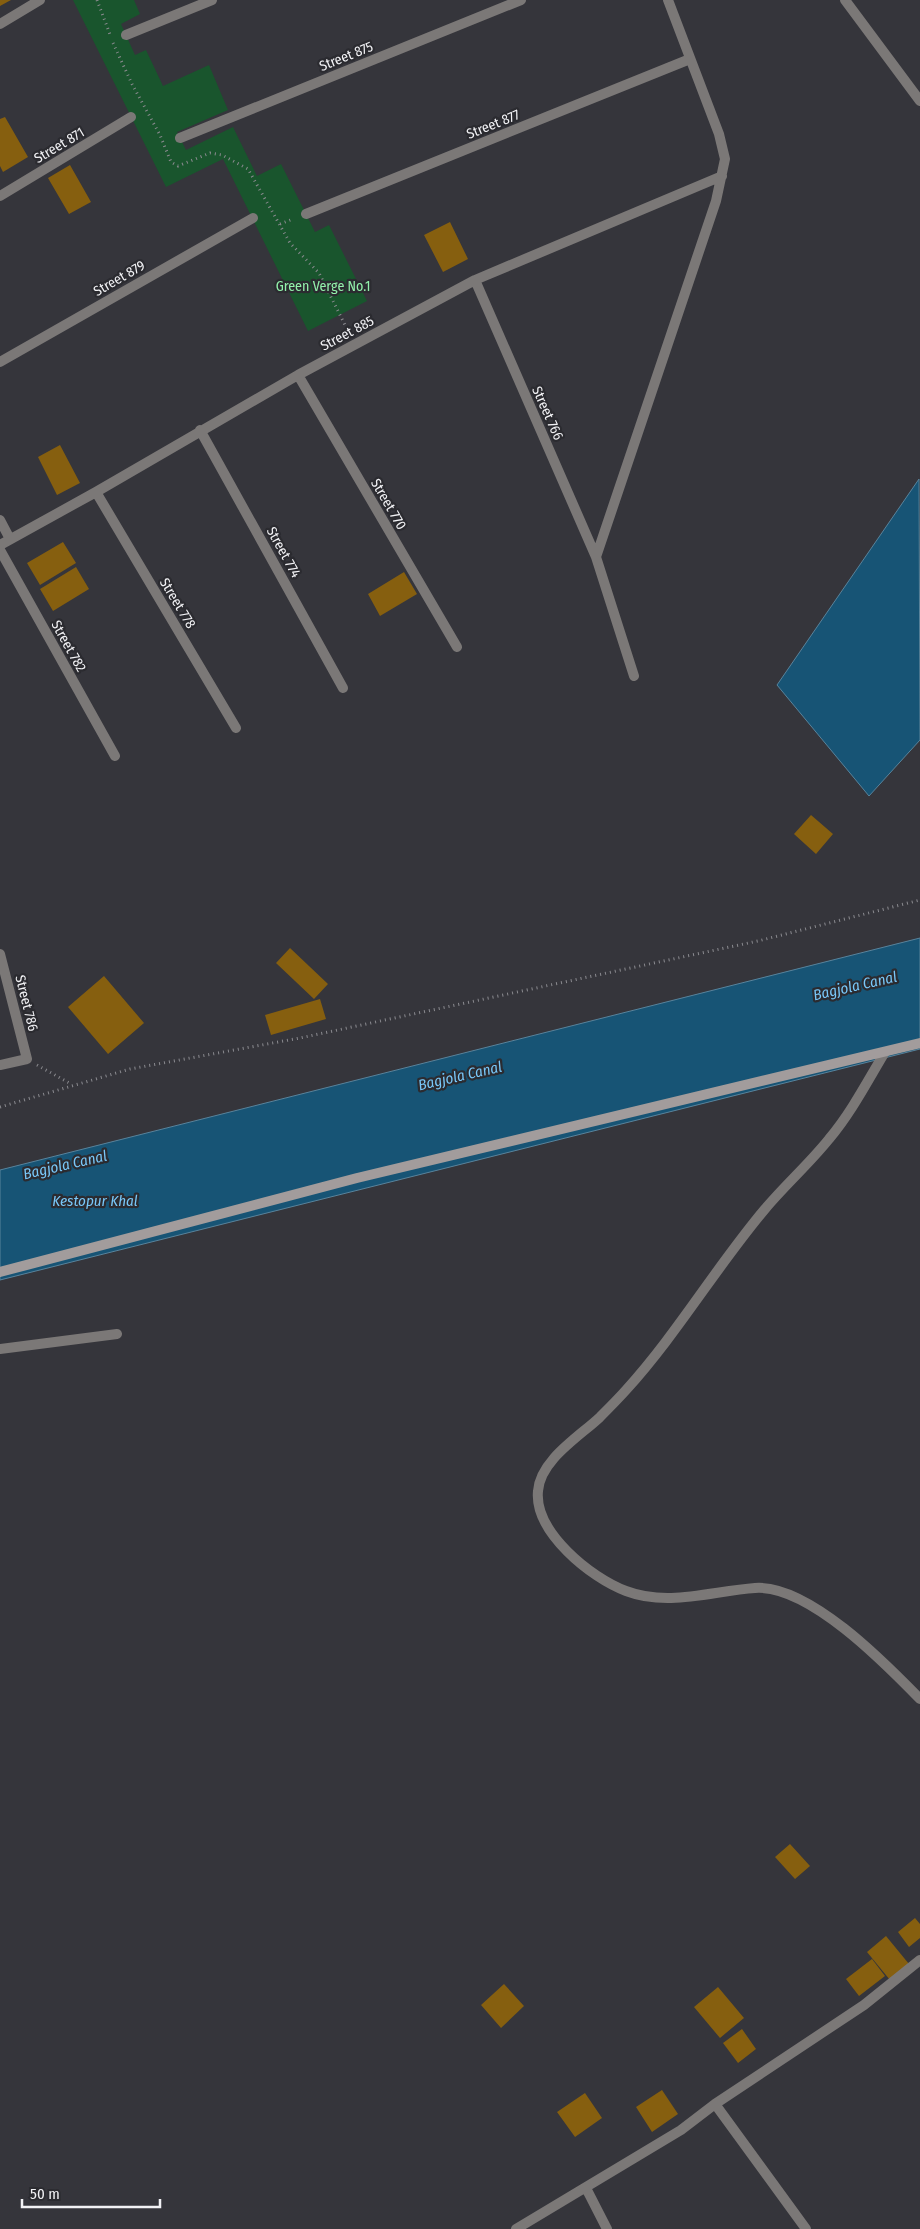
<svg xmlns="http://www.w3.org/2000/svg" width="920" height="2229" font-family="'Fira Sans Condensed',sans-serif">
<rect width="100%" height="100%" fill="#35353b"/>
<!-- garden -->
<path fill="#19552d" d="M73,0H134L140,14L121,24L135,55L146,50L163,86L209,65L228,110L177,132L186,150L233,127L257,176L281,164L315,232L329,225L367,301L308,331L223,159L166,187Z"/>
<!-- water -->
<path fill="#175475" stroke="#59839b" d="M919,479L920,740L869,796L777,685Z
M920,938V1049L0,1280V1170Z"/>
<!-- building -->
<path fill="#865f0f" d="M0,0H11L0,6Z
M5,117L28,157L3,172L0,166V119Z
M70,165L91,202L69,214L48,178Z
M450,222L468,259L443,272L424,235Z
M60,445L80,483L57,495L38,457Z
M63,542L76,563L40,585L27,563Z
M76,567L89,589L53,611L40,589Z
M404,572L417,594L380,616L368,594Z
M811,815L833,834L816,854L794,834Z
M290,948L328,984L314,999L276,963Z
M104,976L144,1023L108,1054L68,1007Z
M320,999L326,1019L271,1035L265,1015Z
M790,1844L810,1866L795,1879L775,1857Z
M915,1918L920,1924V1938L909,1947L898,1932Z
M886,1936L909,1964L890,1980L867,1952Z
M872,1959L885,1976L859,1996L846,1979Z
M504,1984L524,2006L501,2028L481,2005Z
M718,1987L744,2018L720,2038L694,2007Z
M742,2029L756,2049L738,2063L723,2043Z
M662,2090L678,2114L652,2132L636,2107Z
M585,2093L602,2118L575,2137L557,2112Z"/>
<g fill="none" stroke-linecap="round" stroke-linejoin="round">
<!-- path -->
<path stroke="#8b8b90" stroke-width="3" stroke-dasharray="1 4" stroke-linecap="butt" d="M97,0L111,37
M113,43L132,84L160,135L171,162L178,166L210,153L222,155L248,169L290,243L319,273L349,333
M280,224L293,219
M37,1065L71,1084
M0,1107L130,1069L300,1038L758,941L920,900"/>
<!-- lane -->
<path stroke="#7b7877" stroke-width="10" d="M0,1349L117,1334"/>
<!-- street -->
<path stroke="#7b7877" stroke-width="10" d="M845,0L920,101
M0,24L40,0
M126,35L212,0
M180,138L521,0
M0,196L131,117
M306,214L690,59
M475,280L596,557
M0,362L253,218
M298,375L457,647
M200,430L343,688
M96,492L236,728
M0,520L10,539
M0,545L96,492L298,375L475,280L722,176
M0,550L115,756
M634,676L596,557L716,201L725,159L719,134L668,0
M0,954L27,1059L0,1065
M885,1052C867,1082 851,1113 829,1139C809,1164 785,1185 765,1209C716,1267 677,1334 626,1390C618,1399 609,1408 600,1417C580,1436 540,1460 538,1491C534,1532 591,1578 626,1591C668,1607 712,1591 755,1588C808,1584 885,1663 920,1699
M715,2104L806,2229
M586,2188L607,2229
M516,2229L681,2130L715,2104L864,2005L920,1960"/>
<!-- secondary -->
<path stroke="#a29c9c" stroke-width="10" d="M0,1272L357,1178L920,1043"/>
</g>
<g text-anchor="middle" stroke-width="4.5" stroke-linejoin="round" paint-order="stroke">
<!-- street labels -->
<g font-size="14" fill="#f2f2f5" stroke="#2b2b30">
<text transform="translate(346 56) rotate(-22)" y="5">Street 875</text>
<text transform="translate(493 124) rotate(-22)" y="5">Street 877</text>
<text transform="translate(59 145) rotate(-31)" y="5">Street 871</text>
<text transform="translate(119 278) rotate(-30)" y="5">Street 879</text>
<text transform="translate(347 333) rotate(-28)" y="5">Street 885</text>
<text transform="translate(548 413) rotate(66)" y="5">Street 766</text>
<text transform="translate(389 504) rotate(60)" y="5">Street 770</text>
<text transform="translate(284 552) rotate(61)" y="5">Street 774</text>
<text transform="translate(178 603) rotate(59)" y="5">Street 778</text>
<text transform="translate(69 646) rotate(61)" y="5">Street 782</text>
<text transform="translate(27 1003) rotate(76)" y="5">Street 786</text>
</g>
<!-- park labels -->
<g font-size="14" fill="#93f1ab" stroke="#2b2b30">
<text x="323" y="291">Green Verge No.1</text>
</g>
<!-- water labels -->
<g font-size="15" font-style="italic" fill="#79c8f9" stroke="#2b2b30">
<text transform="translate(855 986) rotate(-13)" y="5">Bagjola Canal</text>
<text transform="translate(460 1076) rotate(-13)" y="5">Bagjola Canal</text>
<text transform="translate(65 1165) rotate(-13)" y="5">Bagjola Canal</text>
<text x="95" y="1206">Kestopur Khal</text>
</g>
</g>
<!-- scale -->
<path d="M22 2199v8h138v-8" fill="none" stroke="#f2f2f5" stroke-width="2.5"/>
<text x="30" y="2199" font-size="15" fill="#f2f2f5" stroke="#2b2b30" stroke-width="4" paint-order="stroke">50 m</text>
</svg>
